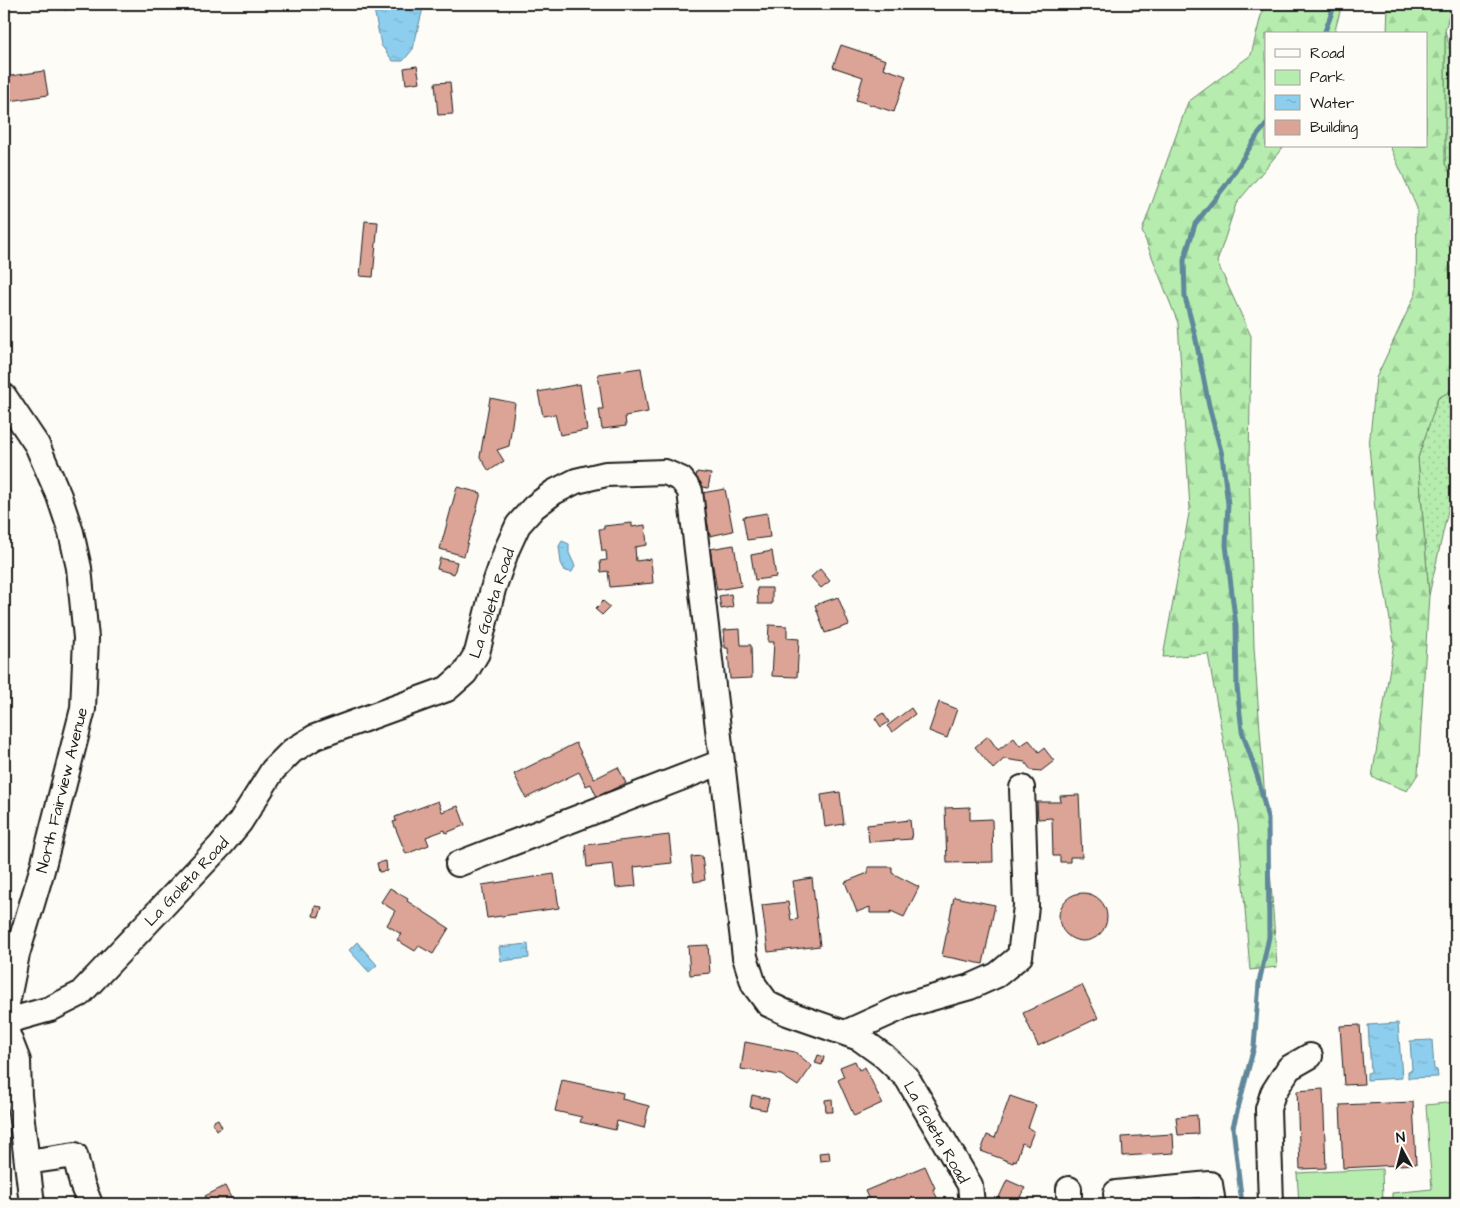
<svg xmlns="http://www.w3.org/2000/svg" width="1460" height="1208" font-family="'Architects Daughter',sans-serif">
<defs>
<pattern id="grass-dots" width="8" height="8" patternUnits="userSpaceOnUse" patternTransform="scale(1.25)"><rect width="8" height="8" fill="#b6edaf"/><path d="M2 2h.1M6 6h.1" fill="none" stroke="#9ccb96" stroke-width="1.8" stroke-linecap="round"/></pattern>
<pattern id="forest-firs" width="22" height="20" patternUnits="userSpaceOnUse" patternTransform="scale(1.25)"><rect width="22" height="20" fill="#b6edaf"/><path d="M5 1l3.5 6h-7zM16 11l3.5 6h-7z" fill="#9ccb96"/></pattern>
<pattern id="water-ripples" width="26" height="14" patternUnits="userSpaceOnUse" patternTransform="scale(1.25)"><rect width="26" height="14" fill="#8dceee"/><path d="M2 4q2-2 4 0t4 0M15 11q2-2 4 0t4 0" fill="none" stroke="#79b0cc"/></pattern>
</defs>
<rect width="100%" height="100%" fill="#fdfcf7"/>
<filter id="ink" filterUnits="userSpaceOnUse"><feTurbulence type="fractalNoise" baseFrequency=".02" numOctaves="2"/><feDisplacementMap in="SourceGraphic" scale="10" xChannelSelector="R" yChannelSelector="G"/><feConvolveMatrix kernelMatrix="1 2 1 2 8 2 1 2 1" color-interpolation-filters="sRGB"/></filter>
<g filter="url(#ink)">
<!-- grass -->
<path fill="url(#grass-dots)" stroke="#698466" d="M1445,31L1456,69V181L1445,164Z
M1456,388V475L1429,595L1418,458L1438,398Z"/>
<!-- forest -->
<path fill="url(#forest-firs)" stroke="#698466" d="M1264,4H1342L1334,34H1266V146H1284L1236,204L1217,262L1251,336L1249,465L1254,647L1277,967L1250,970L1238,824L1208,654L1163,657L1190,508L1178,323L1142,231L1188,102L1251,55Z
M1388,4H1452L1445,31V164L1456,181V388L1438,398L1418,458L1429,595L1418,774L1407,791L1372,777L1394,643L1380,562L1369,446L1376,378L1416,293L1417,208L1390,146H1426V34H1387Z"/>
<!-- green -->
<path fill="#b6edaf" stroke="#698466" d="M1456,1102V1204H1392V1193L1432,1189L1426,1105Z
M1382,1169L1383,1204H1299L1297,1173Z"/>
<!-- water -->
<path fill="url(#water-ripples)" stroke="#60879a" d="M373,4H424L413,49L403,61H393L381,45Z
M562,541L569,544V553L575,566L572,572L565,571L561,563L559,546Z
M357,942L377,965L369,972L349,950Z
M528,944L529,958L501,961L499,947Z
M1398,1023L1402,1078L1367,1080V1073L1371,1072L1368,1025Z
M1432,1040L1434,1069L1437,1070L1438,1077L1408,1078V1071L1412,1070L1410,1041Z"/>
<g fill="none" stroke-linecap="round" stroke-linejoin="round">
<!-- stream -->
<path stroke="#60879a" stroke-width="5" d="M1324,34L1335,4
M1242,1204L1233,1127L1254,1047L1259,983L1269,937L1268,819L1258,778L1242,731L1237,687L1236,626L1226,545L1228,504L1222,455L1209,406L1195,335L1185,297L1184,260L1195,224L1226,185L1257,136L1266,125"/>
</g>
<!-- building -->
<path fill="#dca496" stroke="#1c1c1c" d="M63,4H79V7L64,10Z
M841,45L886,60L883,68L906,76L894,112L856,100L863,77L833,67Z
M417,66L420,82L406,84L404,68Z
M44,71L48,95L4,102V77Z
M450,82L453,114L438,115L435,83Z
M365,221L378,222L373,277L360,276Z
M641,368L648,412L625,416L626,426L602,429L599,409H603L598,374Z
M580,384L587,430L560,435L555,414L543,416L538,392Z
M490,398L515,403L509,446L497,450L504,461L489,471L480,457Z
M697,472L711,474L708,488L694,485Z
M457,487L481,493L464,556L440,549Z
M725,489L733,531L710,536L702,493Z
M767,513L770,537L747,540L743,517Z
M632,523V527L645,525L647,545L635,547L636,561L651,559L653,583L610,587L608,571L601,572L600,561L607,560L606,551H602L599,529H604V526Z
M734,545L741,586L717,590L710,549Z
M772,551L776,577L755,580L751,555Z
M440,558L457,562L454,574L437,569Z
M820,569L830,581L821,588L811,577Z
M757,588H772V604H758Z
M731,594L733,607L721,609L719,596Z
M838,597L849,625L825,633L815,605Z
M603,601L610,607L602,615L595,609Z
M769,625L787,626V638L799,639L797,677L772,676L774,642H768Z
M740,629L741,645H751L752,678L730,679L728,648H725L724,630Z
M939,702L957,709L947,738L929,731Z
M911,708L915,714L892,732L887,726Z
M883,713L889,722L881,727L875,718Z
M988,736L998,750L1014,738L1020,746L1029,740L1039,752L1044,748L1054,761L1041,771L1031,770L1025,762L1004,759L993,769L975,747Z
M576,743L594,779L618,767L626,783L597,797L591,784L586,786L579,772L526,798L514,774Z
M840,792L844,824L825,827L821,795Z
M1079,795L1082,857H1070V862H1060V856H1053L1052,818L1038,819L1037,802H1061L1060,796Z
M438,801L442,812L458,806L465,825L446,833L445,830L426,837L429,845L406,854L393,822L396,821L395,817Z
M970,807V820L992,819L993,862L947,863L945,808Z
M910,820L912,839L869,842L867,825Z
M669,835L672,863L634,867L636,886L616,888L613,864L587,867L585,845Z
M702,856L705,880L694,882L691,857Z
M386,861L387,871L379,872L377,863Z
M868,867H892V873L919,887L904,917L891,911V913H870V907L857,912L845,882L868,873Z
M554,874L559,908L487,918L482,885Z
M812,878L820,946L768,952L762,905L788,902L791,920L798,919L793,881Z
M390,888L408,899L407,901L449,928L433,954L419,946L415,951L397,940L401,934L387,925L395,911L381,902Z
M1059 917a24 24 0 1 1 48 0a24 24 0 1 1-48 0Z
M954,897L995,905L983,964L942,956Z
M315,906L322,907L319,917L313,916Z
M708,945L710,973L690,975L688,946Z
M1082,985L1098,1018L1038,1046L1023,1013Z
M1360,1025L1364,1084L1344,1085L1340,1026Z
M745,1042L795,1052L812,1066L798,1086L781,1075L741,1069Z
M818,1055L824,1057L822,1065L815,1063Z
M855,1061L859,1070L865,1067L882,1103L854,1116L838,1080L844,1077L840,1067Z
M562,1080L623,1093L622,1099L649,1106L644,1128L617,1121L615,1130L580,1122L582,1117L555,1111Z
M1323,1089L1326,1168L1300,1169L1297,1091Z
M752,1095L769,1099L766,1110L750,1107Z
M1010,1096L1036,1105L1028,1128L1034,1131L1028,1146L1022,1143L1016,1161L1014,1160L1013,1163L981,1151L987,1135L995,1138Z
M832,1099L833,1112H826L825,1100Z
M1413,1102L1416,1164L1343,1168L1340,1105Z
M1197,1115L1198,1134L1178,1135L1176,1117Z
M218,1119L222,1127L216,1130L212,1122Z
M1173,1134L1174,1153L1123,1156L1122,1137Z
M829,1152L830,1160L820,1161L819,1153Z
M925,1166L935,1188L933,1189L940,1204H925L923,1199L911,1204H871L865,1191Z
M1007,1180L1025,1188L1020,1197L1033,1203L1032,1204H996Z
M225,1186L234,1204H209L205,1196Z"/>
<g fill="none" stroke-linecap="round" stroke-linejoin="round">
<defs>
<path id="minor" d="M4,396L37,445L59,496L71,532L79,568L86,638L83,709L42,870L17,954L4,1018
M458,864L722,762
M4,1022L50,1009L80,994L221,845L240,822L273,770L292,751L315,737L447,689L465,673L477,653L493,589L507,549L518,525L534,507L554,492L576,481L606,474L665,472L681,479L690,491L745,957L754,985L768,1004L787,1013L859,1038L884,1056L907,1078L970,1185L972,1204
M4,1025L18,1061L19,1096L32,1204
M845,1033L907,1005L970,987L997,975L1020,956L1026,906L1022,788
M27,1162L75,1155L82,1184L90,1204
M1069,1189V1204
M1117,1204L1116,1193L1210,1184L1213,1204
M1271,1204L1268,1109L1273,1093L1289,1068L1310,1056"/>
</defs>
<!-- minor casing -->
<use href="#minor" stroke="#1c1c1c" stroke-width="28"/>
<!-- minor -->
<use href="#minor" stroke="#fdfcf7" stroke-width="24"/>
</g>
</g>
<g text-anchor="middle" stroke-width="4.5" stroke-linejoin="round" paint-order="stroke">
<!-- street labels -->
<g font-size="16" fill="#1c1c1c" stroke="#fdfcf7">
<text transform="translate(491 603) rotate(-72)" y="6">La Goleta Road</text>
<text transform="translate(61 790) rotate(-76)" y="6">North Fairview Avenue</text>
<text transform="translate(186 881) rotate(-47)" y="6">La Goleta Road</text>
<text transform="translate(937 1132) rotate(60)" y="6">La Goleta Road</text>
</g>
</g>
<!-- margin -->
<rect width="1460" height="1208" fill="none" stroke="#fdfcf7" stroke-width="20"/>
<rect x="10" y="10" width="1440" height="1188" fill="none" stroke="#1c1c1c" stroke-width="2" filter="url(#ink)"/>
<!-- legend -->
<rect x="1265" y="32" width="162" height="115" fill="#fdfcf7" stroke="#a3a29f"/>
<rect x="1275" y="49" width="25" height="8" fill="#fdfcf7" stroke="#a3a29f"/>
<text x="1310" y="58" font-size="15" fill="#1c1c1c">Road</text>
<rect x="1275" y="70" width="25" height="15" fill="#b6edaf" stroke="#a3a29f"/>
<text x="1310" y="82" font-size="15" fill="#1c1c1c">Park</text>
<rect x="1275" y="95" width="25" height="15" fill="url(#water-ripples)" stroke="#a3a29f"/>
<text x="1310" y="108" font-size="15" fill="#1c1c1c">Water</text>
<rect x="1275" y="120" width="25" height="15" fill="#dca496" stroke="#a3a29f"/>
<text x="1310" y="132" font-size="15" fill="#1c1c1c">Building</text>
<!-- north arrow -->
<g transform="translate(1402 1150) rotate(353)" stroke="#fdfcf7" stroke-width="4" paint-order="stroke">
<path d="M0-4L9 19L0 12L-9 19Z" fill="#1c1c1c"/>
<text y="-8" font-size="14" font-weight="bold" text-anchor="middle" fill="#1c1c1c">N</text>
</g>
</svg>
